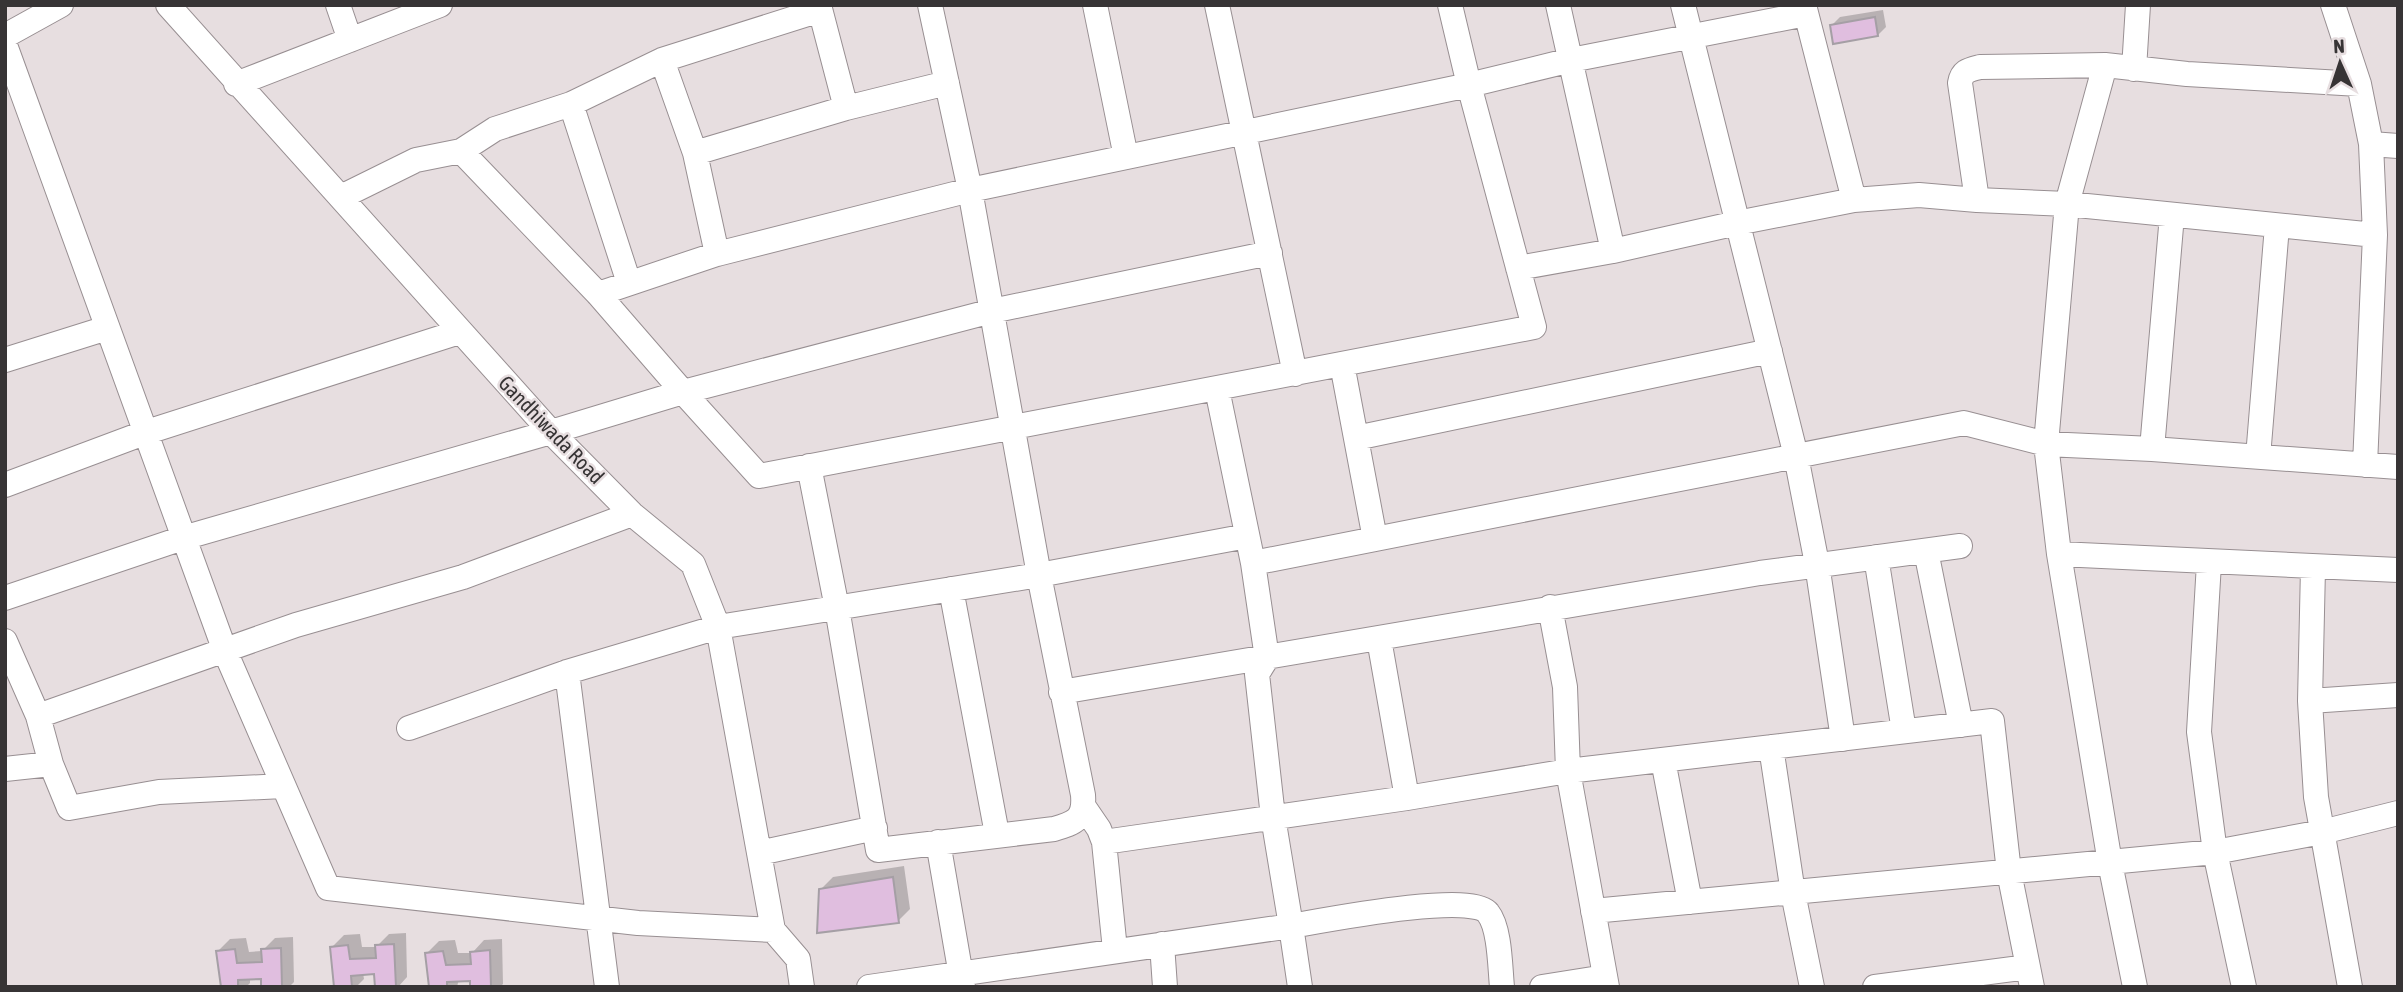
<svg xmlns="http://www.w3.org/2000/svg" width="2403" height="992" font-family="'Asap Condensed',sans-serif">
<rect width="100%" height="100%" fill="#e7dee0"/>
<!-- shadow -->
<path fill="#0003" d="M1883,10L1886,27L1878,35L1832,25L1840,17Z
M904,866L910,909L898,921L821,889L833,877Z
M406,933L407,977L398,987H377L376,972L363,973L364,979L356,987H336L332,947L344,935L360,934L362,947H376L389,934Z
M293,937L294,982L289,987H263L262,977H250V983L246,987H222L218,951L230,939L246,938L249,952L262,951L275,938Z
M502,939L503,984L500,987H472V979H459L457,987H431L427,953L439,941L455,940L458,953H472L484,940Z"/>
<!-- building -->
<path fill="#e0bedf" stroke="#a59fa5" stroke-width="2" d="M1875,17L1878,36L1833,44L1830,25Z
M893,877L899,923L817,933L819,889Z
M394,944L396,987H375L374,974L351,976L352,987H334L330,947L348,945L350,959L376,958L375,945Z
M281,948L282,987H261V979L238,980V987H221L216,951L235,949L237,963L262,962L261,949Z
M490,950L491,987H470V981L447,982V987H429L425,953L443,951L446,965L471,964L470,952Z"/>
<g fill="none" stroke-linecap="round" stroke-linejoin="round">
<defs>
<path id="minor" d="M168,5L551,432L632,514L693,564L718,627L773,930
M338,5L350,40
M819,5L846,108
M1095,5L1126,157
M1217,5L1295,374
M1558,5L1613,251
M1683,5L1796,456L1817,564L1843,739
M1804,5L1854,200
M2333,5L2359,84L2371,144L2375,235L2365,465
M5,36L61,5
M5,45L225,651L328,888L638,923L773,930L798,959L802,987
M662,60L695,153L717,254
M2134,69L2138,5
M236,84L440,5
M571,104L629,283
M2371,144L2398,146
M461,151L598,294L683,392L759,476L1534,327L1469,85L1450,5
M695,153L846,108L947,83
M341,197L416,160L461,151L495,129L571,104L662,60L820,10
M1977,200L1960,83C1962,71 1968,70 1980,67L2105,65L2187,74L2359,84
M1518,268L1613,251L1737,223L1854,200L1919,195L1977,200L2067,204L2375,235
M598,294L717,254L970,190L1469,85L1571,60L1806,14
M5,360L107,328
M1342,364L1375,539
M1217,389L1253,563L1267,658L1257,674L1273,817L1291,926C1321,921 1472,891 1488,913C1500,928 1500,967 1502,987
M1356,438L1770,351
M2152,449L2172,215
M2258,457L2277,226
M809,466L837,608L878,850L1054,829C1075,823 1085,819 1083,795L1039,575L970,190L930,5
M5,485L144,433L459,332
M1926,551L1961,725
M2059,554L2046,444L2067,204L2105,65
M1876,557L1904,731
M1253,563L1964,423L2046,444L2152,449L2398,467
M2209,563L2199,732L2215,852L2244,987
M2313,568L2310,701L2398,695
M951,589L997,834
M5,598L183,538L551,432L683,392L992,311L1270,253
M1550,607L1565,687L1568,771L1607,987
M1379,639L1407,798
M5,641L38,716L51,764L5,769
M567,672L607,987
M1061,692L1760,573L1960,546
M2310,701L2316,797L2350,987
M38,716L296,625L463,577L632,514
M409,728L567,672L718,627L1039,575L1247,536
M1771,747L1793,893L1812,987
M1663,760L1690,902
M51,764L69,808L159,792L283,786
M1084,807L1099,829L1104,842L1115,950
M938,842L963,987
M1104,842L1407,798L1568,771L1992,721L2009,872L2032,987
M759,853L875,828
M1593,911L2215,852L2322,832L2398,813
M1162,944L1165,987
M869,987L1291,926L1300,987
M1542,987L1605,977
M1875,987L2028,967
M2135,987L2110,863L2059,554L2398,570"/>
</defs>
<!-- minor casing -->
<use href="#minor" stroke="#988f92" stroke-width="26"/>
<!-- minor -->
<use href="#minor" stroke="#fff" stroke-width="24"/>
</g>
<g text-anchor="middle" stroke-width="5" stroke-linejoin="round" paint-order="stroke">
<!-- street labels -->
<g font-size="21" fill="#373435" stroke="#e7dee0">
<text transform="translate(551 430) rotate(46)" y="7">Gandhiwada Road</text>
</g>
</g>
<!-- border -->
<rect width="2403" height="992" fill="none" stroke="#373435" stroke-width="14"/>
<!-- north arrow -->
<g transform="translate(2340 63) rotate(357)" stroke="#e7dee0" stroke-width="5" paint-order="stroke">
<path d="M0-5L12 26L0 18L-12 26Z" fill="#373435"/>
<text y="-10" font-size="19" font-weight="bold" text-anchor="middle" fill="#373435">N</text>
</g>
</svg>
